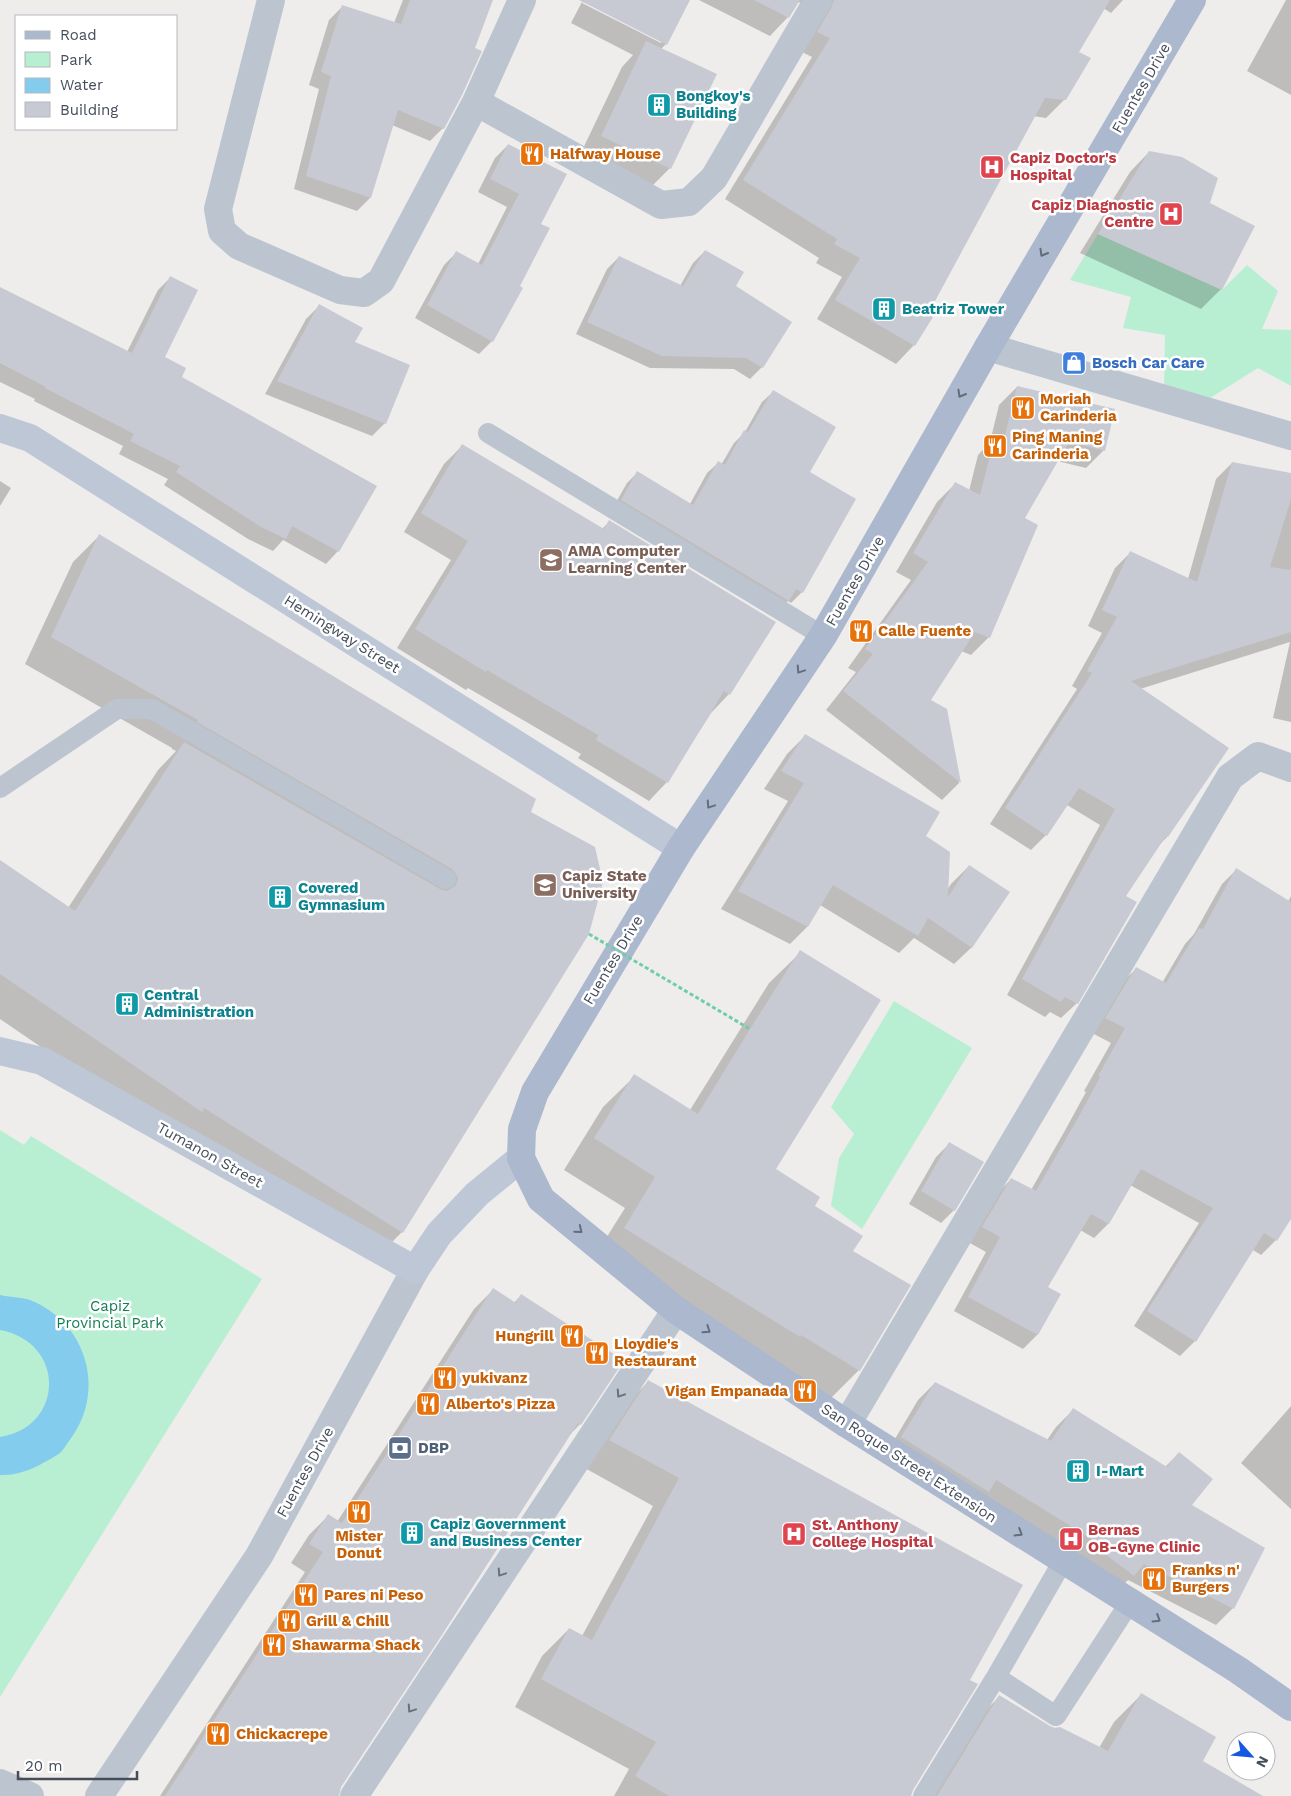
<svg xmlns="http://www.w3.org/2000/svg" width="1291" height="1796" font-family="'Work Sans',sans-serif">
<rect width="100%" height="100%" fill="#efecec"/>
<!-- green -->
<path fill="#b8efd3" d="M1098,234L1222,290L1247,265L1278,291L1262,329L1291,330V386L1258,368L1210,398L1164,392L1165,335L1123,328L1131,297L1070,280Z
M894,1001L972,1048L862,1229L831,1206L839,1158L854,1134L831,1107Z
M0,1130L24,1145L31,1136L262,1279L0,1697Z"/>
<!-- water -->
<path fill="#84ccee" d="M0,1295C9,1297 21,1297 30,1300C88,1323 107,1393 69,1441C66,1445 63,1450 60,1453C55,1457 48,1460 43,1463C31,1470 14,1476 0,1475V1437C65,1427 66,1342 0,1330Z"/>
<!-- shadow -->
<path fill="#0003" fill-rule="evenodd" d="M403,0H491L443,128L430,141L392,125L370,198L357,211L294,189L319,89L309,85L329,20L342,7L394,23Z
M583,0H689L666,44L661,49L670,168L645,193L577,161L622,67L633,55L571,23ZM584,1L661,40V43L582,3Z
M699,0H1123L1111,13L1103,8L1077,52L1065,99L1046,118L1033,116L926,315L914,345L896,364L817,319L842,277L816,263L819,258L725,199L812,57L800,51L807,5L798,2L788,17L770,36Z
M1286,0H1291V95L1247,71Z
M508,145L539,225L519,287L521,288L492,341L479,354L415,318L444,265L457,252L478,264L507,207L478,192L495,158Z
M1149,152L1209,203L1221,289L1201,309L1080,253L1130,172Z
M705,251L734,286L790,322L762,367L750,379L734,369L650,368L576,334L607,269L619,257L680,286L693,263Z
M170,278L163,358L338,551L326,564L283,540L273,551L248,539L164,485L168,479L119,454L123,446L34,401L35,399L0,382V289L127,352L158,290Z
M319,306L353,343L385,423L372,436L265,394L306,319Z
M1017,387L1104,450L1086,468L1057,461L1023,519L989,637L971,655L961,651L929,700L946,709L959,783L942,800L826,710L856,672L848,668L911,580L896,572L937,502L955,484L969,491L978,455L990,442L999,405Z
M773,392L808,473L802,592L791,603L788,601L777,611L611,511L627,483L637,473L690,504L707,473L718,463L721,465L734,443L745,432L762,402Z
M462,446L602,529L609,522L729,694L711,713L667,782L649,801L578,758L581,754L468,688L466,690L397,648L451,560L404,532L444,464Z
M1232,463L1291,474V722L1273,718L1290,642L1140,689L1167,837L1158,846L1124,896L1077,1003L1061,1018L1050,1012L1045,1017L1007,995L1100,825L1067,805L1046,835L1031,850L990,824L1077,689L1072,686L1102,633L1088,626L1115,568L1130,553L1188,579L1216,479Z
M0,481L11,488L0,506Z
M99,536L529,812L402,1232L375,1259L174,1138L0,1019V861L68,908L158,770L176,751L172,749V748L25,664L73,562Z
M805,736L924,836L947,890L951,884L969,866L972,947L954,964L914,938L899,953L820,905L807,927L790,944L721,909L788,801L764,789L787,754Z
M1237,869L1288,902L1291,896V1216L1276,1240L1261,1255L1253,1250L1195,1341L1180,1356L1134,1326L1199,1223L1130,1185L1108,1224L1094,1238L1080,1230L1047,1288L1059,1295L1037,1335L1023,1349L954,1311L986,1252L968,1242L997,1194L1011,1179L1031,1190L1063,1134L1086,1092L1084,1091L1111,1043L1092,1033L1121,983L1136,969L1162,983L1185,944L1194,934L1222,884Z
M801,952L774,1169L813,1207L851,1252L859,1370L828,1401L593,1259L625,1208L564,1170L603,1107L635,1076L690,1110L769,983Z
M949,1144L954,1210L941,1223L909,1204L936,1157Z
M493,1290L514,1303L521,1295L619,1366L580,1424L568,1437L340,1787L337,1796H160L305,1572L291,1563L309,1535L328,1516L337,1522L474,1309Z
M648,1382L969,1681L912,1789L910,1796H614L629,1769L515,1707L542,1656L569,1629L582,1636L653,1506L583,1467L621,1409Z
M935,1383L1047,1440L1056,1427L1073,1410L1165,1467L1179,1453L1190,1505L1263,1548L1233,1608L1216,1625L1128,1580L1116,1592L886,1454L918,1400Z
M1291,1406V1509L1241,1463Z
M1141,1695L1201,1761L1261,1796H928L972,1724L999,1697L1049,1727L1099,1748L1114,1722Z"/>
<!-- building -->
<path fill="#c8cad3" d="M410,0H493L475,48L482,51L462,95L444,129L398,110L371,198L306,176L331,76L321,72L342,5L401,24Z
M579,0H690L667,45Z
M754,0H800L789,18Z
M834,0H1110L1079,52L1091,58L1066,100L1045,98L928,314L933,317L915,346L835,300L860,258L834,244L837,239L743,180L830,38L817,32L831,8Z
M646,41L717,74L671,169L601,136Z
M508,144L567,174L541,224L550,228L520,286L523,288L493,342L427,305L456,251L482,265L519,194L490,179Z
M1149,151L1182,157L1218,178L1210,203L1255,226L1222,290L1098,234Z
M705,250L744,272L736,286L792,322L763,368L746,358L662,356L587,322L619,256L683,286Z
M170,276L198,290L165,357L186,368L182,377L377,486L339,552L292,526L286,539L261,527L176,472L180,466L130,441L134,434L45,388L46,387L0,363V287L132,353Z
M319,304L363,328L355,342L410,365L386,424L277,381Z
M1017,386L1115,409L1105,451L1069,442L1025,518L1038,525L990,638L975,632L931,700L947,709L961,783L843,691L873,654L865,649L928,562L913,553L955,482L980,495L995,436L1004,439Z
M773,390L836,427L810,472L856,499L803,593L796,589L789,601L621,500L637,471L693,505L718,461L725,465L744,430L748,432Z
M462,444L604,529L609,520L776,622L730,695L724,691L668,783L596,740L598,735L487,670L486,672L415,629L468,541L421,513Z
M1232,462L1291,473V499L1270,567L1291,570V632L1131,681L1229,748L1168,837L1166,836L1126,896L1137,902L1078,1004L1065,997L1061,1002L1022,979L1115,809L1079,788L1047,836L1005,808L1092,673L1087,671L1117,617L1102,610L1130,551L1197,582Z
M99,534L536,799L531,812L595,847L603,882L589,934L403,1233L204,1108L202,1112L0,974V860L75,911L184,742L440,889L446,891L451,889L456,885L458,879L456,874L452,869L197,722L198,720L51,637Z
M805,734L940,812L926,836L950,852L948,897L969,865L1010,892L972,948L928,918L918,936L833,885L808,927L738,891L804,783L781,771Z
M1236,868L1291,902V1219L1277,1241L1264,1233L1196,1342L1147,1311L1213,1208L1141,1169L1109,1224L1091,1214L1048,1287L1061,1294L1038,1335L968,1297L1000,1237L982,1227L1011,1178L1036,1191L1078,1118L1100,1077L1098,1076L1125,1028L1105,1018L1136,967L1166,983L1199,928L1203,929Z
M800,950L881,1000L776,1169L820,1197L815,1206L863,1236L853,1251L911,1285L860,1371L801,1335L800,1337L624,1228L655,1177L594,1138L634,1074L698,1114L750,1029Z
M949,1142L984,1162L955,1211L921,1191Z
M493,1288L516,1303L521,1294L620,1358L617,1363L621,1365L581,1425L578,1423L440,1638L341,1787L339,1796H165L323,1552L309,1544L328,1514L342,1523Z
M648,1380L1023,1585L970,1680L978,1684L913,1790L911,1796H669L635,1776L656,1742L541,1679L569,1628L592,1640L679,1478L609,1440Z
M935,1382L1051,1441L1073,1408L1167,1467L1179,1452L1213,1479L1192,1505L1265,1548L1234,1609L1144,1564L1134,1576L1100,1550L1103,1546L996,1480L989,1492L901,1437Z
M1141,1693L1216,1737L1203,1761L1263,1796H937L999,1695L1050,1726L1055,1728L1060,1727L1108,1751Z"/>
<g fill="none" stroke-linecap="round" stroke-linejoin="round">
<!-- lane -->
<path stroke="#bcc5cf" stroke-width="20" d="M488,433L823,636
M0,788L117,709H152L446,879
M1063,1561L996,1677L1056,1716L1130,1602
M923,1796L996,1677"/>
<!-- street -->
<path stroke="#bcc5cf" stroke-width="28" d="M271,0L218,209L222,231L239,246L340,290L364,293L381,281L476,102L522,0
M476,102L661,205L689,202L714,178L818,0
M988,347L1291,436
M847,1424L1230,777L1258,756L1291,768
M0,1783L30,1796
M99,1796L259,1556L415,1270
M354,1796L676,1310"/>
<!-- secondary -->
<path stroke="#bec7d6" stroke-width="28" d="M0,428L30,438L681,848
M0,1051L42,1061L415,1270L439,1234L477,1194L521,1158"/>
<!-- primary -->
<path stroke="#abb8cd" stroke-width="28" d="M1192,0L988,347L823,636L681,848L535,1092L522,1129L521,1158L541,1199L676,1310L847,1424L1238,1670L1291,1707"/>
<!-- path-bridge -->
<path stroke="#6fceaa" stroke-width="3" stroke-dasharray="4 2.5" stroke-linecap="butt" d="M589,934L750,1029"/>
</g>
<!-- one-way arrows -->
<defs><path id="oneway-chevron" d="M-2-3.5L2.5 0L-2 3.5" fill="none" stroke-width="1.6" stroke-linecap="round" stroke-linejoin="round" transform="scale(1.25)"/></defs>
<g stroke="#636d7c">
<use href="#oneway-chevron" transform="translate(1043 253) rotate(120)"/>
<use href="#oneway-chevron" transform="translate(961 394) rotate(120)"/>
<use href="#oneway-chevron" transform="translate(800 670) rotate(124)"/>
<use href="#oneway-chevron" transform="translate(710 805) rotate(124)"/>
<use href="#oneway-chevron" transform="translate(579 1230) rotate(39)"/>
<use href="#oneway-chevron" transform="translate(707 1330) rotate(34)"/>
<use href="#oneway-chevron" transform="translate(1019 1533) rotate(32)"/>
<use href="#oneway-chevron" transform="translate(1157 1619) rotate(32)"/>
</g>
<g stroke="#68717d">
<use href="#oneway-chevron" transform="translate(620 1394) rotate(124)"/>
<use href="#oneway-chevron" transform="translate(501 1573) rotate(124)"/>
<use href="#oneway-chevron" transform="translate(411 1709) rotate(124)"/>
</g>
<!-- icons -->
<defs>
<symbol id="building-square" viewBox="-11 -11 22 22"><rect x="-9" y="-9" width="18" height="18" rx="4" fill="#0f9aa8" stroke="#fff"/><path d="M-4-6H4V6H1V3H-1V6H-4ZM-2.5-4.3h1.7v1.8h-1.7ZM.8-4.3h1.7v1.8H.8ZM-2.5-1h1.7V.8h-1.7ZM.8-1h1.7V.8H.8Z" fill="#fff"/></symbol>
<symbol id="restaurant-square" viewBox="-11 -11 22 22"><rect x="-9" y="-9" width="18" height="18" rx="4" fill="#e8710a" stroke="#fff"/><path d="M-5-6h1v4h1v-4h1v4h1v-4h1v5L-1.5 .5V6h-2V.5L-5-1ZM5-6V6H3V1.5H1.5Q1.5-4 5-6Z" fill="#fff"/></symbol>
<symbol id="hospital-square" viewBox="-11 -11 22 22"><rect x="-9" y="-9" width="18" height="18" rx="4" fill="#e0444e" stroke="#fff"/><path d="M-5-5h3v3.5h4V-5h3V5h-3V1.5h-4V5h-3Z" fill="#fff"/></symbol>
<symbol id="shop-square" viewBox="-11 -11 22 22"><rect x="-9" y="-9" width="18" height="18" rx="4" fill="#3f7fe0" stroke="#fff"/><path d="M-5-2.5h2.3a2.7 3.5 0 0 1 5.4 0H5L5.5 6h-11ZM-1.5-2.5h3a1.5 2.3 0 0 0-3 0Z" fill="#fff"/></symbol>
<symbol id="university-square" viewBox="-11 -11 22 22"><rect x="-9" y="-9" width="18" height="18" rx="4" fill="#8d6e63" stroke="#fff"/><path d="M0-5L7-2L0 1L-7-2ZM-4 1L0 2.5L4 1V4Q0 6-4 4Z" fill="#fff"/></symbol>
<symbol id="bank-square" viewBox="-11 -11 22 22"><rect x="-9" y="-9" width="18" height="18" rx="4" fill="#5c6f8a" stroke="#fff"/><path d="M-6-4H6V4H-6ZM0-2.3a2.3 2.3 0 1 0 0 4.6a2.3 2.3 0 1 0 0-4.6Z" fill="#fff"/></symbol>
</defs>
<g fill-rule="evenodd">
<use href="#building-square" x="645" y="91" width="28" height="28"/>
<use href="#restaurant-square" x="518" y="140" width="28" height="28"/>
<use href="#hospital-square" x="978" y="153" width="28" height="28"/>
<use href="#hospital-square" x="1157" y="200" width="28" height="28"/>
<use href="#building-square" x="870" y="295" width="28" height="28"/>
<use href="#shop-square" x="1060" y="349" width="28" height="28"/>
<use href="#restaurant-square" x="1009" y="394" width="28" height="28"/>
<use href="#restaurant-square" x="981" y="432" width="28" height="28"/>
<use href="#university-square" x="537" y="546" width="28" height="28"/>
<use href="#restaurant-square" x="847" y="617" width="28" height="28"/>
<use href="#university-square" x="531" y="871" width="28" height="28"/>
<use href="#building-square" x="266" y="883" width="28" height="28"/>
<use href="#building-square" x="113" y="990" width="28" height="28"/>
<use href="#restaurant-square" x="558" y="1322" width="28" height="28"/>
<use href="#restaurant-square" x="583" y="1339" width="28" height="28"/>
<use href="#restaurant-square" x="431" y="1364" width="28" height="28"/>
<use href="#restaurant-square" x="791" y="1377" width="28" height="28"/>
<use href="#restaurant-square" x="414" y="1390" width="28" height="28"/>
<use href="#bank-square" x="386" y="1434" width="28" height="28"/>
<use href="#building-square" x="1064" y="1457" width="28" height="28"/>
<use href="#restaurant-square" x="345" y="1498" width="28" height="28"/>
<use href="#building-square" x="398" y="1519" width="28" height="28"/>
<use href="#hospital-square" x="780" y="1520" width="28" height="28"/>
<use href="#hospital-square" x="1057" y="1525" width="28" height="28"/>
<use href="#restaurant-square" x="1140" y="1565" width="28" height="28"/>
<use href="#restaurant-square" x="292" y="1581" width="28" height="28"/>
<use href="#restaurant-square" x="275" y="1607" width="28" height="28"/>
<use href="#restaurant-square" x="260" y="1631" width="28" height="28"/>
<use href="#restaurant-square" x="204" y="1720" width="28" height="28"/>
</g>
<g text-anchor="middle" stroke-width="5" stroke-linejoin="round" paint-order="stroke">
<!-- street labels -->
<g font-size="15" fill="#444d5a" stroke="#fff">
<text transform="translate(1141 88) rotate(-60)" y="5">Fuentes Drive</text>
<text transform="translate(855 581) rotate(-60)" y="5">Fuentes Drive</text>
<text transform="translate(342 634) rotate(32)" y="5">Hemingway Street</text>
<text transform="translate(613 960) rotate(-59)" y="5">Fuentes Drive</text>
<text transform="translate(210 1155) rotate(29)" y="5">Tumanon Street</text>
<text transform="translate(909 1463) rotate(33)" y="5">San Roque Street Extension</text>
<text transform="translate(305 1472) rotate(-61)" y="5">Fuentes Drive</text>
</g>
<!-- culture labels -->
<g font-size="15" font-weight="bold" fill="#0d838f" stroke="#fff" text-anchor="start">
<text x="676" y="101">Bongkoy's<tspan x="676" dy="17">Building</tspan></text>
<text x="902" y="314">Beatriz Tower</text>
<text x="298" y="893">Covered<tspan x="298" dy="17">Gymnasium</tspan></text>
<text x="144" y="1000">Central<tspan x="144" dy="17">Administration</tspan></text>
<text x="1096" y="1476">I-Mart</text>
<text x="430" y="1529">Capiz Government<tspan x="430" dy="17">and Business Center</tspan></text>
</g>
<!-- food labels -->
<g font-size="15" font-weight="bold" fill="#c56008" stroke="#fff" text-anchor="start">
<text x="550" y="159">Halfway House</text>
<text x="1040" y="404">Moriah<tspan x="1040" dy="17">Carinderia</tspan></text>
<text x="1012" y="442">Ping Maning<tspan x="1012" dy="17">Carinderia</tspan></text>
<text x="878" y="636">Calle Fuente</text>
<text x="554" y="1341" text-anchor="end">Hungrill</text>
<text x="614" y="1349">Lloydie's<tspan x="614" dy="17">Restaurant</tspan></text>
<text x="462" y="1383">yukivanz</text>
<text x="788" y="1396" text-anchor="end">Vigan Empanada</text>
<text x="446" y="1409">Alberto's Pizza</text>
<text x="359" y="1541" text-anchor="middle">Mister<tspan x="359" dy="17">Donut</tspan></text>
<text x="1172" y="1575">Franks n'<tspan x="1172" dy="17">Burgers</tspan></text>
<text x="324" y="1600">Pares ni Peso</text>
<text x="306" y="1626">Grill &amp; Chill</text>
<text x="292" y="1650">Shawarma Shack</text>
<text x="236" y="1739">Chickacrepe</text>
</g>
<!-- health labels -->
<g font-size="15" font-weight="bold" fill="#be3a42" stroke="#fff" text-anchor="start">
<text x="1010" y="163">Capiz Doctor's<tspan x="1010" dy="17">Hospital</tspan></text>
<text x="1154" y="210" text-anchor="end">Capiz Diagnostic<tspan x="1154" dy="17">Centre</tspan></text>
<text x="812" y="1530">St. Anthony<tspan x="812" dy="17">College Hospital</tspan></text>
<text x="1088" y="1535">Bernas<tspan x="1088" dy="17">OB-Gyne Clinic</tspan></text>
</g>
<!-- shop labels -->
<g font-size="15" font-weight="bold" fill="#366cbe" stroke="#fff" text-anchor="start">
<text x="1092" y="368">Bosch Car Care</text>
</g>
<!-- education labels -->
<g font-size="15" font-weight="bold" fill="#785e54" stroke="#fff" text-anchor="start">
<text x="568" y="556">AMA Computer<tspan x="568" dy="17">Learning Center</tspan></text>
<text x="562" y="881">Capiz State<tspan x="562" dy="17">University</tspan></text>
</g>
<!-- park labels -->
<g font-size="15" fill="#147d53" stroke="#fff">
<text x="110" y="1311">Capiz<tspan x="110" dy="17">Provincial Park</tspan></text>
</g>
<!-- service labels -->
<g font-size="15" font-weight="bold" fill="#4e5e75" stroke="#fff" text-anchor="start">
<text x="418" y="1453">DBP</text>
</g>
</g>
<!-- legend -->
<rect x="15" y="15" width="162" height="115" fill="#ffffff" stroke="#b4b8bd"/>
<rect x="25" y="31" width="25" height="8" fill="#abb8cd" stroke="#b4b8bd"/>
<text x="60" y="40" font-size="15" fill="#444d5a">Road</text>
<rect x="25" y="52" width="25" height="15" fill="#b8efd3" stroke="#b4b8bd"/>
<text x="60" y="65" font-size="15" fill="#444d5a">Park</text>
<rect x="25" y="78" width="25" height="15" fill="#84ccee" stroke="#b4b8bd"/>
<text x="60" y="90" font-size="15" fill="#444d5a">Water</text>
<rect x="25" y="102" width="25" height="15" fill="#c8cad3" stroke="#b4b8bd"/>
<text x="60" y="115" font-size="15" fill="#444d5a">Building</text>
<!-- north arrow -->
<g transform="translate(1251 1756) rotate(117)"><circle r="24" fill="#ffffff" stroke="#b4b8bd"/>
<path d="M0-4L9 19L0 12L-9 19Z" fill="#1457e2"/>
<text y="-8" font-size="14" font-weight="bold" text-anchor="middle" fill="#444d5a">N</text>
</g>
<!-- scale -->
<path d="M18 1771v8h119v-8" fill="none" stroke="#444d5a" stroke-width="2.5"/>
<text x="25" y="1771" font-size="15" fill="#444d5a" stroke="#ffffff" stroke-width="4" paint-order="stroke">20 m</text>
</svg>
